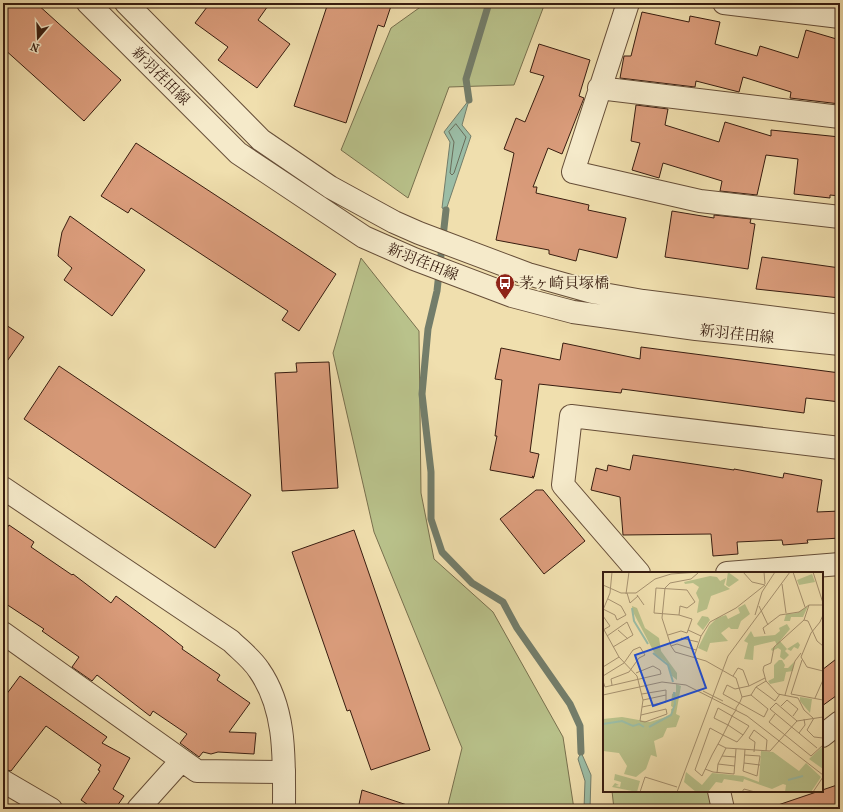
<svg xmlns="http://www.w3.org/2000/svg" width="843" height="812" font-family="'IM FELL French Canon','Noto Serif JP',serif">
<rect width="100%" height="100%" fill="#f0dfae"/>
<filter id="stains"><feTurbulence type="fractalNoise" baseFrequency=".005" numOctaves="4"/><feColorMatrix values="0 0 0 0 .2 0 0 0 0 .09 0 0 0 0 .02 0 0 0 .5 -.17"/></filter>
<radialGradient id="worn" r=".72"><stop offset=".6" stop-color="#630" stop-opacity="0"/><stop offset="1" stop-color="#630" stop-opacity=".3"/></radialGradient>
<!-- green -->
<path fill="#b9c28b" stroke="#78704e" d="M426,3H545L514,85L449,87L408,198L341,150L391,28Z
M361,258L419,331L421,493L434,559L493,612L563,737L574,809H447L462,748L374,532L333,353Z
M612,791H713L716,809H614Z"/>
<!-- water -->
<path fill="#9bbda6" stroke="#737d6a" d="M469,100L462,125L471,136L446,210L442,208L450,142L444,132Z
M581,752L591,775L590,809H584L585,781L578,759Z"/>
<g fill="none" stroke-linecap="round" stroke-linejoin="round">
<!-- shore -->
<path stroke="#6a6d5b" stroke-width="1" d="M456,124L466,137L454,173L452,175L450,173L454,142L449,132Z"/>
<!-- stream -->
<path stroke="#737d6a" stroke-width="7" d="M469,100L466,79L489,3
M446,210L437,291L428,329L422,394L431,472V519L442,552L472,583L503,602L517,628L570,704L580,726L581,752"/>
</g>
<!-- building -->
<path fill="#da9c7b" stroke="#381d10" d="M3,3H36L121,80L84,121L3,48Z
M210,3H270L258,20L290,44L257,88L218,60L228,47L195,23Z
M328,3H392L384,27L378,25L346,123L294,106Z
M642,12L689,22L690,16L720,22L715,44L757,56L760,46L798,58L806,30L840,40V104L790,98L791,92L743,77L739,92L696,81L695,87L620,78L624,56H631Z
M539,44L590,60L579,96L584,98L562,154L548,148L533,187H537L536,193L589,205L588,210L626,218L617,258L579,249L576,261L549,254V250L496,240L514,153L504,149L516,118L525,122L544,76L530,72Z
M636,105L668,109L665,125L719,142L725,122L771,136V130L840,137V196L830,195V198L794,194L798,159L766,155L757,195L720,191L722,181L663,163L659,178L632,170L640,143L631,141Z
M136,143L336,274L299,331L282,320L288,311L131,208L128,213L101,196Z
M672,211L714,218V215L751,219L750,223L755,224L748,269L665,257Z
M70,216L145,270L112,316L64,280L72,268L58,256L59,248L62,232Z
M762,257L840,268V298L756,289Z
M3,323L24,337L3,367Z
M563,343L640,359L641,347L840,373V402L806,398L804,413L622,389L621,393L539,384L530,452L539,454L534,477L532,476L534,478L490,470L497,436H495L502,380L495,379L501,348L560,360Z
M329,362L338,488L282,491L275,373L297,372L296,363Z
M59,366L251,495L215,548L24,419Z
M633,455L734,470V469L783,478L784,473L822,480L817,512L840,511V538L807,540L808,543L783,545L782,540L737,542L738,554L713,556L711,534L623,535L620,497L591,490L596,468L607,471L608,465L630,470Z
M536,490H543L585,541L544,574L500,519Z
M9,525L34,542L31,547L72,575L73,574L111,603L116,596L163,631L183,647L182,649L220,675L217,680L250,703L229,732L256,733L254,754L218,752L211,754L203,752L199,757L180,743L187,734L153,711L150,716L97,675L92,681L72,667L79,657L42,631L44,629L3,602V534Z
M354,530L430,750L371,770L350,710L347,711L292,552Z
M840,656V693L822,706V670Z
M20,676L107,737L102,743L130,758L113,789L124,796L115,809H94L81,800L100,771L98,770L101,765L46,726L11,771L3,769V699Z
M840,784V809H776L775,806Z
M362,790L410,806V809H358Z"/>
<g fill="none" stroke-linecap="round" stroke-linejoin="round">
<defs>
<path id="minor" d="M628,3L573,172L700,201L840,217
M724,3L840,17
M599,88L840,117
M639,573L563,485L571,416L840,448
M727,573L840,564
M3,633L197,771L284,772
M822,736L840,722
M3,781L51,809
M719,791L723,809
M138,809L181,761"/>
<path id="tertiary" d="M88,3L238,153L364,237L414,259L512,296L573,312L696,329L840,344
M126,3L261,140L330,187L394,222L419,233L528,274L592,292L643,301L840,326
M3,488L231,641C240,650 252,659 259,670C287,710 284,762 284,809"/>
</defs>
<!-- minor casing -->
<use href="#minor" stroke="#664e38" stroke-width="24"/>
<!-- tertiary casing -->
<use href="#tertiary" stroke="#664e38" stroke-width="24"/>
<!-- minor -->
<use href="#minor" stroke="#f5eaca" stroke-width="22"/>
<!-- tertiary -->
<use href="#tertiary" stroke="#f5eaca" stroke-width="22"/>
</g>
<!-- icons -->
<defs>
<symbol id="bus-pin" viewBox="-11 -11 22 30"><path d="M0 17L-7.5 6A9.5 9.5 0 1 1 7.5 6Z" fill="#8f2418" stroke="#f5eaca"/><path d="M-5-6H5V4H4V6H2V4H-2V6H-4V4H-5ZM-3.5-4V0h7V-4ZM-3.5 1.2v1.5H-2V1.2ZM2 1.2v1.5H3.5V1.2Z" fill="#fff"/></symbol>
</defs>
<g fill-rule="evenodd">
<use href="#bus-pin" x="494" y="272" width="22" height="30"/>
</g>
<g text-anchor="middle" stroke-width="3.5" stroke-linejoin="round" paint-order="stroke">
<!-- street labels -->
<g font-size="15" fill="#381d10" stroke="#f5eaca">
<text transform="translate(161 76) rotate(45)" y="5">新羽荏田線</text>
<text transform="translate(423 262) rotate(22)" y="5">新羽荏田線</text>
<text transform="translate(737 334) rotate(6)" y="5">新羽荏田線</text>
</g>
<!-- poi labels -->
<g font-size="15" fill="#381d10" stroke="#f5eaca" text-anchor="start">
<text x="519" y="288">茅ヶ崎貝塚橋</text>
</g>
</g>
<!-- overview -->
<g transform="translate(603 572)">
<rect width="220" height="220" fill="#f0dfae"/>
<path d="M125,0L136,8L126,15L123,13ZM209,2L212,10L196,13L194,8ZM107,4L114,5L117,9L123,6L121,13L127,17L108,24L104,37L94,41L96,28L93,21L96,15L90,11L82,12L81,10ZM142,32L147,42L138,49L135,57H128L126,55L118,61L125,69L107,71L104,80L95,76L106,54L114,46L123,43L125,47L137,41L135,36ZM29,34L34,36L42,56L56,66L58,79L74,101V108L69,104L63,90L52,82L30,40ZM205,34L200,45H188L187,49H181L183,42L194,41ZM99,44L105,45L107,48L100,58L94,52ZM184,52L187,57L177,69L184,77L195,70L197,73L195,77L191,75L188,79L184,77L182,79L186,83L181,88L177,85L178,78L175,76L169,79L168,77L174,73L172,69L151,74L150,88L141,87L145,71L141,69L148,59L151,65L172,63L177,59L176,56ZM176,88H179L182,93L181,96H185L191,90L190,99L183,100L181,109L167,112L165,109L171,106V93ZM73,112L78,114L73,142L77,144L73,155L64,156L60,165L51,169L54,185L48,183L43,197L33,205L21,202L24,194L16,181L0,179V147L19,145L47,150L69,143L68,137L71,136L68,134L69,122L73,120ZM197,125L209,127L207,141L197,129ZM220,174V197L206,187ZM158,179L170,180L196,199L203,191L218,205L208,220H182L183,213L180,212L169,217L141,207L140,210L121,207L119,211L113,210L105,220H93L81,210L83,200L99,213L109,201L140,204L156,210ZM12,202L37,209L34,220L9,215L12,211L16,213L12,214L17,215L18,210L11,208Z" fill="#b9c28b"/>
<path fill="none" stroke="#9bbda6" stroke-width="2" d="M29,36L31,49L45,72M50,81L65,93L70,110M0,152L19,149L30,154L36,152L41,155M46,155L68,143L72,132L71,120M185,208L200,204"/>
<path fill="none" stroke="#a6916f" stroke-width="1" d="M140,0L149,10L162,13M161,0L162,12M190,0L202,35M210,0L220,31M95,1L88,7L67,11L62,16L59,46L68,74L72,80L103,89L133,106L139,125L137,130L133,136V138L129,144L125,153L120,163L109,183L99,204L92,198L107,156L120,163L134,170L140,163L146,154L129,144L115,136L111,146L125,153L140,163M179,12L183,41M0,13L18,21H33L52,7L68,2L97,0M53,16L84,18L92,30L84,36L77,34L76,43L51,41ZM24,21L27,31L35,24M23,22L26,0M34,23L41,33M206,33L201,48L171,75L168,91L161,94L160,98L163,109L175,122L195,126L201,138L210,146M156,34L165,53M0,37L12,43L14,48L23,43L18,34L5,27M0,38L7,21L9,0M152,43L159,20L172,0M220,43L217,50L208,61L198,85L204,95L220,99M0,44L7,54L0,58M201,48L205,49L214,69L220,74M0,56L16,85L34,104L40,128L37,149L42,150L64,142L63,137L38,143M15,58L25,67M85,58L98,64M162,62L160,56L177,43L196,40L206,33H220M65,63L78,59L84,61L89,47L76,43M4,64L24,50L30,63L10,75M78,66L95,70M68,74L74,72L93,78M91,85L98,64L107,50L133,36L162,13M199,88L188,122L220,128M0,95L16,85M0,104L21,91L30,78L37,75L42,83L36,86L26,100L8,107L9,113M130,104L135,96L140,98L146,114L162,106M0,109L2,115L58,102L57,98L50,94L33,101M146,114L132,117L124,113L120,122L161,145L165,137L148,123M153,115L172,129L177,122M100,119L120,129M39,122L63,118V130L39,135M0,123L59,110L83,113L144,144L220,203M182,123L192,89L198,81M139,125L148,123L153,115L163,109M212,126L220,108M40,128L63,123M178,134L184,128L195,137L190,144M172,142L166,150L208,184L220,173M211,146L204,158L211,165L220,166M194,149L173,131L167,137L214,176M196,161L202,153L201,147M115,172L123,176L167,179L194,149L220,145M151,180L152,170L146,166L151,158L164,168L163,179M142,183L157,184L154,204L140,199L141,191L142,177M119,184L133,185M141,191L157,193M115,192L132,194M102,197L110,200L131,202L133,177M114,201L115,192L123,176M37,220L42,205L74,215M74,220L125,84L187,0M139,220L141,217L152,220M210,220L220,205"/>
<path fill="#1d4ed8" fill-opacity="0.15" stroke="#1d4ed8" stroke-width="2" d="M85,65L103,116L50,134L32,83Z"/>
<rect width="220" height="220" fill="none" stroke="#381d10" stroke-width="2"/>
</g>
<!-- margin -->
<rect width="843" height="812" fill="none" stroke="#f0dfae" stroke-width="16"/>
<rect x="4" y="4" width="835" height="804" fill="none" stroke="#381d10" stroke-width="2"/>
<rect x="8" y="8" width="827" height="796" fill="none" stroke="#381d10"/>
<!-- north arrow -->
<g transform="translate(38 38) rotate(199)" stroke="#f5eaca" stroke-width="3" paint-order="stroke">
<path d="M0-3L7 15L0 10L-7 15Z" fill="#381d10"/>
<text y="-6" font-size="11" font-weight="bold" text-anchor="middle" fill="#381d10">N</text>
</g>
<rect width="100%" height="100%" filter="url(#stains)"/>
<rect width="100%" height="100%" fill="url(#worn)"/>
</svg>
